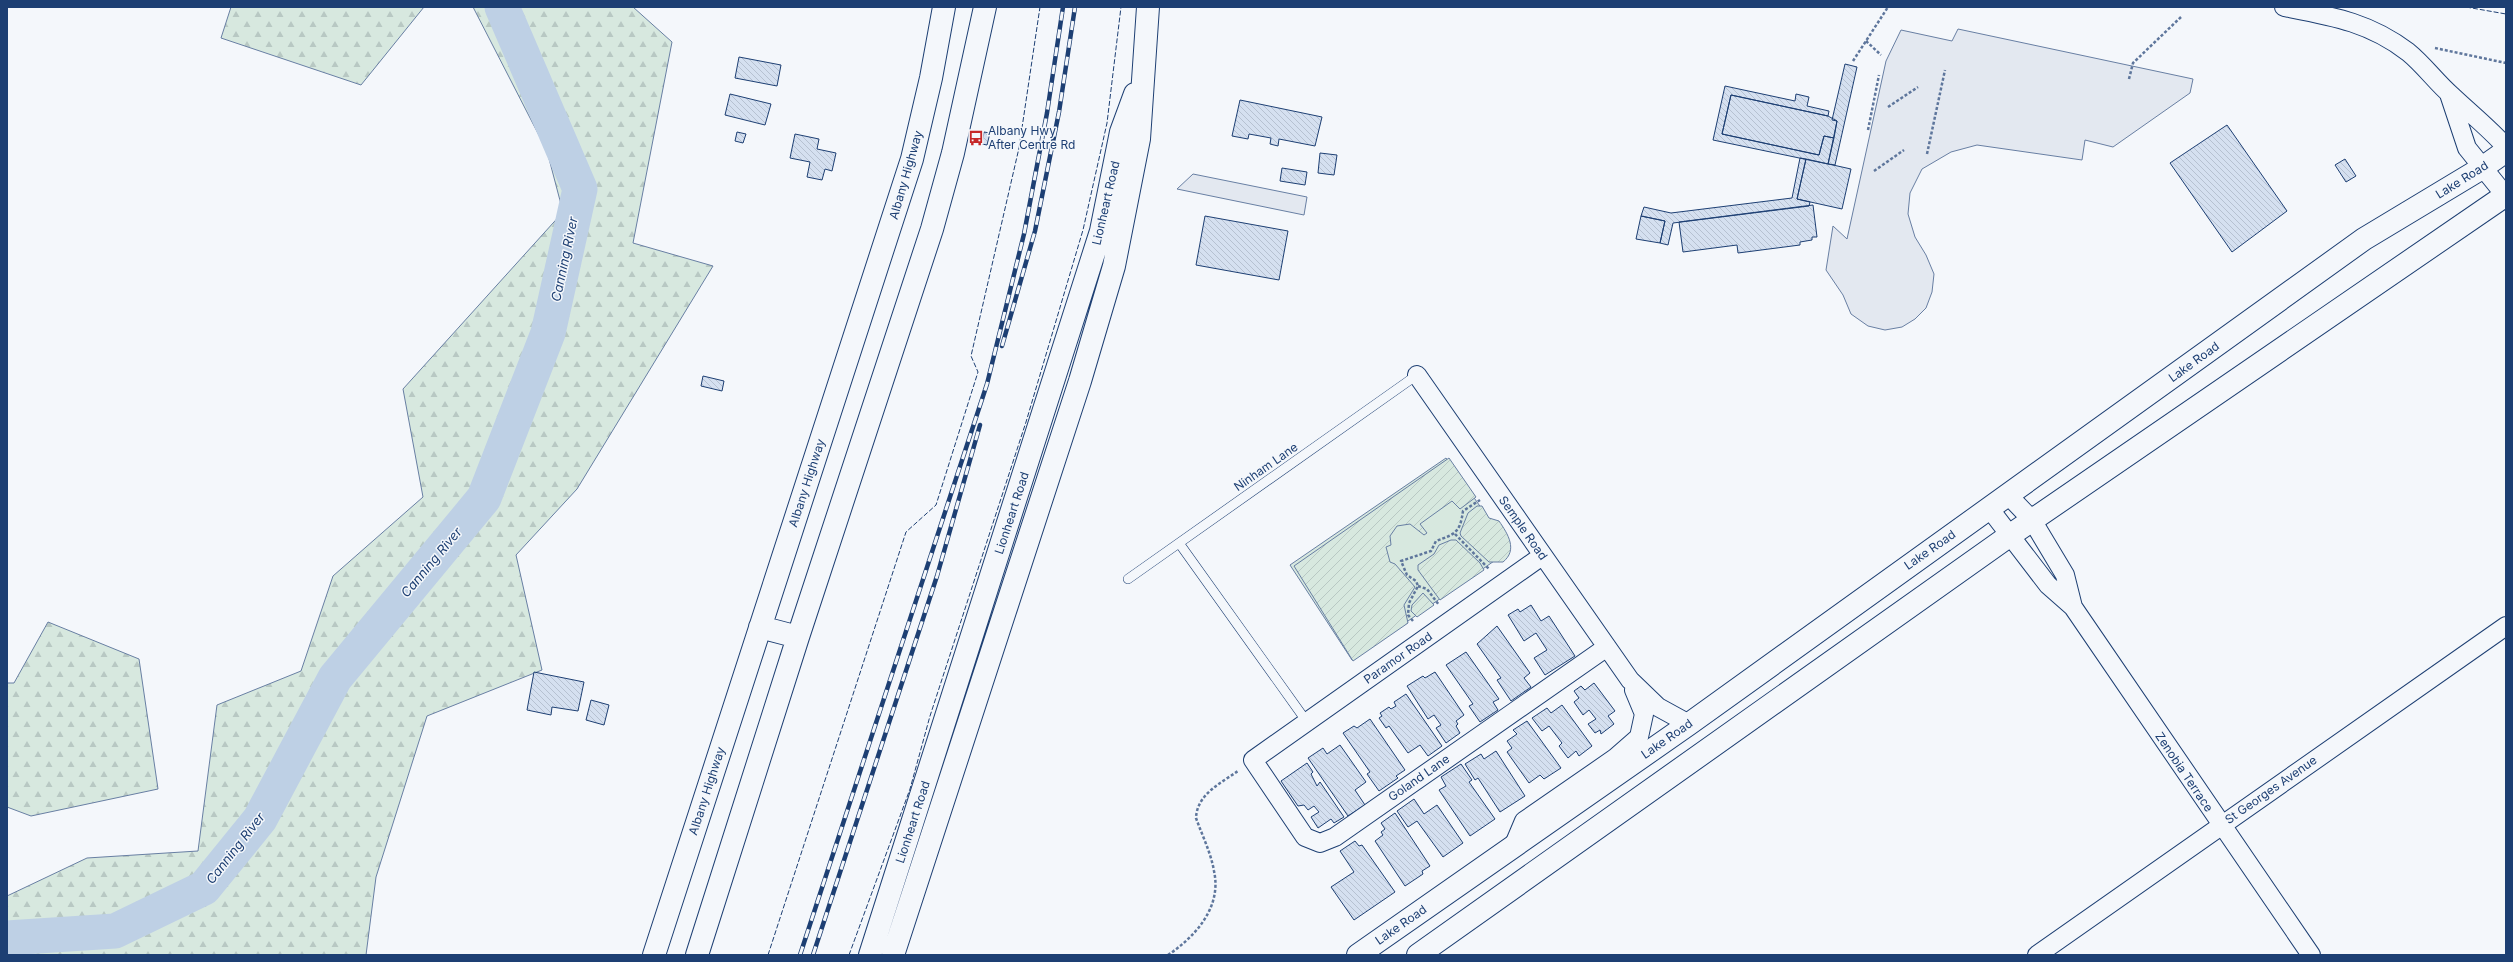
<svg xmlns="http://www.w3.org/2000/svg" width="2513" height="962" font-family="Inter,sans-serif">
<defs>
<pattern id="forest-firs" width="22" height="20" patternUnits="userSpaceOnUse"><rect width="22" height="20" fill="#d7e8df"/><path d="M5 1l3.5 6h-7zM16 11l3.5 6h-7z" fill="#b8c8c3"/></pattern>
<pattern id="garden-furrows" width="10" height="10" patternUnits="userSpaceOnUse"><rect width="10" height="10" fill="#d7e8df"/><path d="M-1 1l2-2M0 10L10 0M9 11l2-2" fill="none" stroke="#b8c8c3"/></pattern>
<pattern id="building-back-hatch" width="6" height="6" patternUnits="userSpaceOnUse"><rect width="6" height="6" fill="#d5e0f0"/><path d="M-1 5l2 2M0 0l6 6M5-1l2 2" fill="none" stroke="#b6c1d1"/></pattern>
</defs>
<rect width="100%" height="100%" fill="#f4f7fb"/>
<!-- green -->
<path fill="#d7e8df" stroke="#687fa3" d="M1446,458L1489,519L1497,559L1352,660L1290,565Z"/>
<!-- forest -->
<path fill="url(#forest-firs)" stroke="#687fa3" d="M231,7H424L361,85L221,38Z
M473,7H633L672,42L633,243L713,266L577,489L516,555L542,670L427,716L376,877L366,955H7V896L87,858L198,851L217,705L301,671L333,576L423,497L403,389L563,212L547,151Z
M48,622L139,659L158,789L31,816L7,807V683H14Z"/>
<!-- garden -->
<path fill="url(#garden-furrows)" stroke="#687fa3" d="M1449,458L1476,497L1460,509L1452,501L1420,524L1427,533L1424,535L1410,524L1397,526L1390,536L1391,545L1386,547L1390,562L1395,564L1415,587L1404,605L1408,623L1353,661L1294,566Z
M1477,506H1482L1489,518L1499,521C1508,534 1518,550 1503,562H1489L1461,536L1460,533L1468,513Z
M1451,540H1456L1480,563L1484,570L1440,600L1418,570V565L1434,554L1439,545Z
M1423,593L1434,605L1417,617L1411,611L1412,605Z"/>
<!-- parking -->
<path fill="#e3e8f0" stroke="#687fa3" d="M1958,29L2193,79L2190,93L2113,147L2085,140L2082,160L1977,145L1951,152L1922,169L1910,193L1908,214L1915,237L1926,255L1934,274L1932,292L1926,308L1915,319L1902,327L1885,330L1868,326L1851,314L1843,295L1826,270L1833,226L1847,239L1886,61L1901,30L1952,41Z
M1193,174L1307,197L1304,215L1177,189Z"/>
<g fill="none" stroke-linecap="round" stroke-linejoin="round">
<!-- river -->
<path stroke="#bed0e5" stroke-width="35" d="M7,938L115,931L204,888L260,819L335,678L484,498L548,333L580,189L502,7"/>
</g>
<!-- building -->
<path fill="url(#building-back-hatch)" stroke="#1d3f73" d="M739,57L781,65L777,86L735,78Z
M1845,64L1857,67L1835,165L1828,164L1837,121L1832,120Z
M1725,86L1795,101L1796,94L1809,97L1807,106L1829,111L1828,116L1731,95L1722,134L1819,155L1824,136L1834,138L1828,164L1713,140Z
M730,94L771,104L765,125L725,115Z
M1731,95L1828,116L1837,121L1834,138L1824,136L1819,155L1722,134Z
M1240,100L1322,117L1315,146L1279,139L1278,146L1270,144L1271,138L1249,134L1248,139L1232,136Z
M2227,125L2287,211L2232,252L2170,163Z
M737,132L746,134L743,143L735,141Z
M984,132L990,133L987,145L982,144Z
M795,134L819,139L817,149L836,153L832,171L825,169L822,180L807,177L810,162L790,158Z
M1320,153L1337,155L1334,175L1318,173Z
M1800,158L1806,159L1797,199L1810,202L1809,206L1673,223L1668,245L1660,243L1665,221L1641,216L1644,207L1671,213L1792,198Z
M1806,159L1851,169L1842,209L1797,199Z
M2345,159L2356,176L2346,182L2335,165Z
M1282,168L1307,172L1305,185L1280,181Z
M1813,205L1817,237H1812V240L1800,242V245L1738,253L1737,245L1683,252L1679,222Z
M1205,216L1288,231L1279,280L1196,265Z
M1641,216L1665,221L1660,243L1636,239Z
M703,376L724,381L722,391L701,386Z
M1531,605L1541,621L1549,616L1575,656L1545,675L1534,658L1547,650L1536,633L1524,641L1508,615L1518,609L1520,612Z
M1497,626L1530,673L1524,678L1531,687L1511,701L1497,680L1501,678L1477,644Z
M1466,652L1499,699L1493,702L1498,710L1480,722L1469,706L1473,704L1446,665Z
M534,672L584,682L578,711L552,707L551,715L527,710Z
M1435,672L1464,715L1456,721L1458,724L1456,726L1460,733L1446,743L1436,728L1441,725L1434,715L1428,719L1407,686L1423,676L1425,678Z
M1594,683L1615,711L1608,716L1614,724L1601,734L1600,730L1595,733L1588,724L1596,719L1589,710L1583,715L1574,702L1579,698L1574,691L1581,686L1585,690Z
M1406,694L1442,746L1428,756L1420,745L1408,753L1389,726L1386,728L1379,718L1382,716L1380,713L1389,707L1391,709L1396,706L1394,702Z
M591,700L609,705L604,725L586,720Z
M1562,705L1592,746L1579,756L1576,751L1568,758L1559,746L1562,743L1549,726L1542,731L1532,718L1547,708L1551,713Z
M1370,719L1405,770L1396,776L1398,778L1379,791L1367,774L1370,772L1343,733L1354,726L1357,728Z
M1527,721L1561,768L1544,779L1540,775L1529,783L1507,752L1512,748L1507,741L1517,734L1513,730Z
M1340,745L1366,782L1355,790L1365,805L1348,816L1308,758L1323,748L1327,754Z
M1496,751L1525,796L1500,812L1478,778L1475,780L1465,764L1481,754L1484,759Z
M1307,763L1313,772L1311,774L1317,786L1320,782L1344,817L1334,823L1331,819L1318,828L1311,817L1319,812L1314,806L1308,810L1304,805L1298,806L1281,781Z
M1461,764L1472,780L1469,782L1495,819L1470,836L1439,790L1446,786L1441,777Z
M1414,799L1424,814L1437,805L1463,843L1443,857L1417,821L1408,827L1397,811Z
M1395,813L1430,866L1422,871L1423,874L1405,886L1375,841L1383,835L1381,832L1385,829L1381,823Z
M1355,841L1359,846L1362,845L1395,892L1354,920L1331,887L1354,872L1340,851Z"/>
<g fill="none" stroke-linecap="round" stroke-linejoin="round">
<defs>
<path id="lane" d="M1179,543L1307,722
M1128,579L1417,375"/>
<path id="street" d="M2284,7C2331,16 2369,22 2408,52C2424,65 2436,82 2451,95C2470,113 2489,128 2506,147
M2449,94L2467,148L2505,195
M1417,375L1630,680L1658,707L1689,724
M2008,495L2032,520L2065,575L2073,607
M1989,508L2048,585L2073,607L2311,955
M1542,556L1253,760L1305,837L1320,843L1335,837L1607,647
M1513,847L1524,821L1615,758L1639,737L1644,714L1634,690
M2037,955L2506,626"/>
<path id="secondary" d="M870,955L1101,231L1121,132L1135,94
M893,955L1080,381L1114,266L1139,139L1148,7"/>
<path id="primary" d="M1358,955L1689,724L2364,239L2482,168L2506,151
M1418,955L2009,536L2506,195"/>
<path id="highway" d="M760,627L798,637
M654,955L912,159L931,78L944,7
M697,955L798,637L932,229L953,153L985,7"/>
</defs>
<!-- lane casing -->
<use href="#lane" stroke="#1d3f73" stroke-width="10"/>
<!-- street casing -->
<use href="#street" stroke="#1d3f73" stroke-width="20"/>
<!-- secondary casing -->
<use href="#secondary" stroke="#1d3f73" stroke-width="24"/>
<!-- primary casing -->
<use href="#primary" stroke="#1d3f73" stroke-width="24"/>
<!-- highway casing -->
<use href="#highway" stroke="#1d3f73" stroke-width="24"/>
<!-- path -->
<path stroke="#5e769c" stroke-width="2.5" stroke-dasharray="3 2" stroke-linecap="butt" d="M1866,41L1881,55
M2435,48L2506,63
M1853,61L1888,7
M2129,79L2133,63L2181,17
M1888,107L1918,87
M1868,130L1879,75
M1927,154L1945,70
M1874,171L1904,150
M1455,534L1489,569
M1418,586L1427,589L1439,605
M1413,621L1408,615L1409,603L1418,586L1416,581L1407,575L1401,561L1431,551L1436,541C1455,534 1460,533 1463,511L1480,500
M1168,955C1196,936 1222,907 1214,871C1211,853 1202,835 1196,818C1197,794 1221,783 1238,771"/>
<!-- lane -->
<use href="#lane" stroke="#f4f7fb" stroke-width="9"/>
<!-- street -->
<use href="#street" stroke="#f4f7fb" stroke-width="18"/>
<!-- secondary -->
<use href="#secondary" stroke="#f4f7fb" stroke-width="22"/>
<!-- primary -->
<use href="#primary" stroke="#f4f7fb" stroke-width="22"/>
<!-- highway -->
<use href="#highway" stroke="#f4f7fb" stroke-width="22"/>
<defs>
<path id="rail" d="M1002,346L1035,231L1059,112L1075,7
M800,955L987,384L1024,234L1047,113L1063,7
M813,955L937,576L980,425"/>
</defs>
<!-- rail casing -->
<use href="#rail" stroke="#1d3f73" stroke-width="4.5"/>
<!-- rail -->
<use href="#rail" stroke="#f4f7fb" stroke-width="3" stroke-dasharray="9" stroke-linecap="butt"/>
<!-- fence -->
<path stroke="#1d3f73" stroke-width="1" stroke-dasharray="5 2" stroke-linecap="butt" d="M2466,7L2506,14
M768,955L906,532L936,505L978,372L971,356L1019,148L1040,7
M849,955L910,789L930,716L1026,422L1083,230L1107,123L1121,7"/>
</g>
<!-- icons -->
<defs>
<symbol id="bus-bare" viewBox="-9 -9 18 18"><path d="M-5-6H5V4H4V6H2V4H-2V6H-4V4H-5ZM-3.5-4V0h7V-4ZM-3.5 1.2v1.5H-2V1.2ZM2 1.2v1.5H3.5V1.2Z" fill="#c62828" stroke="#f4f7fb" stroke-width="2.5" paint-order="stroke"/></symbol>
</defs>
<g fill-rule="evenodd">
<use href="#bus-bare" x="965" y="127" width="22" height="22"/>
</g>
<g text-anchor="middle" stroke-width="3" stroke-linejoin="round" paint-order="stroke">
<!-- poi labels -->
<g font-size="12" fill="#1d3f73" stroke="#f4f7fb" text-anchor="start">
<text x="988" y="135">Albany Hwy<tspan x="988" dy="14">After Centre Rd</tspan></text>
</g>
<!-- street labels -->
<g font-size="12" fill="#1d3f73" stroke="#f4f7fb">
<text transform="translate(906 175) rotate(-74)" y="4">Albany Highway</text>
<text transform="translate(2462 180) rotate(-32)" y="4">Lake Road</text>
<text transform="translate(1106 203) rotate(-77)" y="4">Lionheart Road</text>
<text transform="translate(2194 362) rotate(-36)" y="4">Lake Road</text>
<text transform="translate(1266 467) rotate(-35)" y="4">Ninham Lane</text>
<text transform="translate(807 483) rotate(-72)" y="4">Albany Highway</text>
<text transform="translate(1012 513) rotate(-72)" y="4">Lionheart Road</text>
<text transform="translate(1523 528) rotate(55)" y="4">Semple Road</text>
<text transform="translate(1930 550) rotate(-35)" y="4">Lake Road</text>
<text transform="translate(1398 658) rotate(-35)" y="4">Paramor Road</text>
<text transform="translate(1667 739) rotate(-35)" y="4">Lake Road</text>
<text transform="translate(2184 772) rotate(56)" y="4">Zenobia Terrace</text>
<text transform="translate(1419 778) rotate(-35)" y="4">Goland Lane</text>
<text transform="translate(2271 790) rotate(-35)" y="4">St Georges Avenue</text>
<text transform="translate(707 791) rotate(-72)" y="4">Albany Highway</text>
<text transform="translate(913 822) rotate(-72)" y="4">Lionheart Road</text>
<text transform="translate(1401 925) rotate(-35)" y="4">Lake Road</text>
</g>
<!-- water labels -->
<g font-size="13" font-style="italic" fill="#1d3f73" stroke="#f4f7fb">
<text transform="translate(564 259) rotate(-78)" y="5">Canning River</text>
<text transform="translate(431 562) rotate(-50)" y="5">Canning River</text>
<text transform="translate(235 848) rotate(-52)" y="5">Canning River</text>
</g>
</g>
<!-- border -->
<rect width="2513" height="962" fill="none" stroke="#1d3f73" stroke-width="16"/>
</svg>
